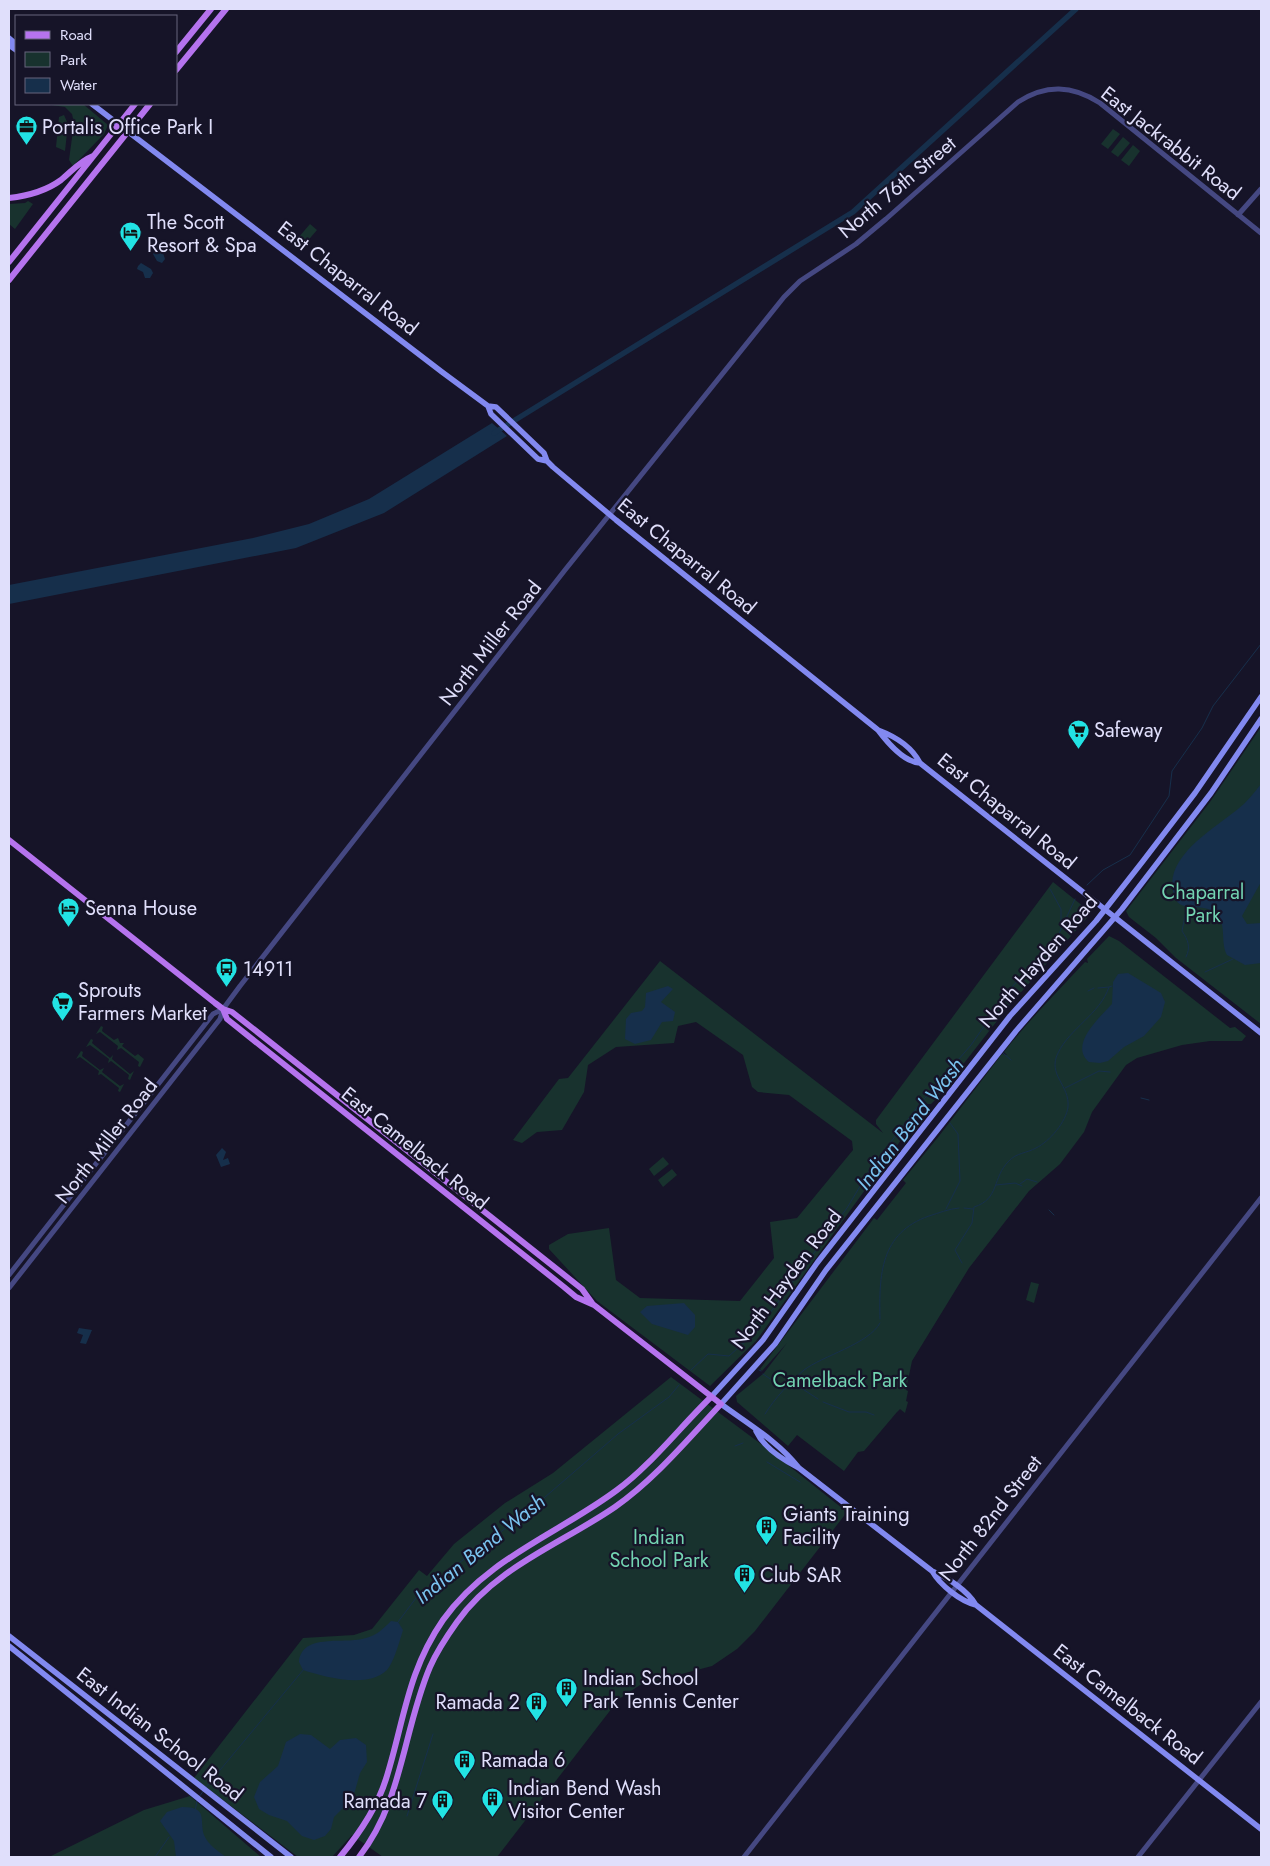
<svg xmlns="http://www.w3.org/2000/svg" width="1270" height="1866" font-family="Jost,sans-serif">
<rect width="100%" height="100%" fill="#161428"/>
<!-- green -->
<path fill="#18322e" d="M45,104H83L108,125L104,134L73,166L69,160L74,123L72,114L65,107Z
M64,115L68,124L65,151L56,147L59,117Z
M1113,129L1120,134L1108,149L1101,144Z
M1123,137L1130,143L1118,157L1111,152Z
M1133,145L1140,151L1129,166L1121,160Z
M28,201L33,204L15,229L9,224V204L25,203Z
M310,224L317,230L305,244L298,238Z
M1261,727V1024L1176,958L1156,938L1129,917L1126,911L1210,802Z
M1053,882L1089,911L1088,917L1008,1007L936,1099L931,1104H927L756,1341L710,1386L597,1301L549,1249V1245L568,1234L609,1228L616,1280L640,1298L740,1301L774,1258L770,1222L797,1218L853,1150L852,1141L789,1095L758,1092L752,1087L743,1055L696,1022L678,1026L674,1043L616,1047L588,1065L584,1092L562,1130L537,1132L522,1143L513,1140L559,1079L568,1078L660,961L883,1133L876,1124V1120Z
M1109,936L1119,941L1230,1028L1235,1027L1246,1036L1242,1041H1210L1182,1045L1137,1058L1126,1065L1092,1112L1084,1132L1060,1164L1029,1191L969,1268L912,1361L906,1390L908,1391L906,1401L908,1402L905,1413L900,1409L897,1412L864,1451L858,1452L844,1471L797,1435L788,1446L737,1402L736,1396L764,1373L787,1343L762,1371L760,1369L874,1218L877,1220L906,1183L903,1180L939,1136L1002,1054L1007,1055L1004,1052C1029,1020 1058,991 1085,962L1088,963L1087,959Z
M101,1026L103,1027L102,1031L114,1040L118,1038L120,1043H124L122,1046L135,1056L138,1054L144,1059L140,1067L138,1066L139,1062L121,1048L117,1050L118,1046L100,1032L96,1034Z
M91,1039L93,1040L92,1043L110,1058L113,1055L112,1059L130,1074L134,1071L130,1080L128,1079L129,1075L111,1061L108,1063L109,1059L90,1045L86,1047Z
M81,1051L83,1052L82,1056L100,1070L104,1068L102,1072L120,1086L124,1084L120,1092L118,1091L119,1088L101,1074L98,1075L99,1071L80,1057L76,1059Z
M663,1157L669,1164L654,1176L649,1169Z
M672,1169L677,1175L663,1187L658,1180Z
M1031,1282L1039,1284L1034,1303L1026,1300Z
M671,1377L769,1450L847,1512L755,1631L737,1649L712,1666L640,1685L619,1699L497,1857H383L352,1835L332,1857H298L194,1778L303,1638L354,1635L372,1629L419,1570L427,1576L454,1544L505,1503L553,1473Z
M190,1796L261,1857H49L144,1810Z"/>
<!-- water -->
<path fill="#162f4b" d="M160,245L164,248L163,253L165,259L162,263L157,261L153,254Z
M141,263L151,269L153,273L150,278H145L143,272L137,269L138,266Z
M492,423L507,436L384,513L296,548L9,604V585L253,538L309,524L369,499Z
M1261,784V882L1242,916L1247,924L1261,923V963L1245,965L1227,955C1220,942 1227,926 1217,915C1205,901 1183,913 1176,900C1157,860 1214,829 1238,809C1247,802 1254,793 1261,784Z
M1128,973L1161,993L1165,1002L1161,1017L1144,1036L1124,1047L1108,1061L1100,1063L1089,1062C1068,1045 1101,1016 1112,1004L1113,982L1118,974Z
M668,986L673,989L661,1002L675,1012L673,1021L662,1022L651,1040L635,1044L625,1039L626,1019L631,1013L642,1011L645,1007L646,993Z
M222,1148L226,1152L223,1160L228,1158L230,1164L221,1167L216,1155Z
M684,1303L695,1315V1327L688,1335L652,1324L640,1312L647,1306Z
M79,1328L92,1330L86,1344L80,1343L83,1335L77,1333Z
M391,1621L398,1622L403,1630C400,1640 394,1662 387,1670C368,1689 324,1677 303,1670L299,1662C302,1632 345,1645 366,1638C377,1635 383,1629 391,1621Z
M300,1734L311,1735L330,1749L340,1740L356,1738L366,1745L367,1762L360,1773L355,1791L351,1800L334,1817L331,1829L325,1836L314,1840L302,1836L287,1821L269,1815L259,1809L254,1797L260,1782L278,1766L286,1742Z
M182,1807C209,1807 199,1820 204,1835C208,1845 218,1851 226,1857H176L174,1841L160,1821L167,1812Z"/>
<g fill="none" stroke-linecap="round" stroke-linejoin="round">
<!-- stream -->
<path stroke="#162f4b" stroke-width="1" d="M1087,885L1103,870L1130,855L1169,796L1172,771L1202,728L1213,706L1261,644
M1050,889L1061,909V923
M1186,957C1191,947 1188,940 1182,931L1187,906
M1205,972L1233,959
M1098,988L1109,987
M1088,991L1094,988
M1003,1053L1011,1060
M1065,1088L1099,1071L1110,1072
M1141,1098L1149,1100
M1020,1184L1027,1179L1037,1182
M996,1185L1015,1183L1022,1186
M964,1208L973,1209
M946,1209L960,1181L958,1134L950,1123
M1049,1210L1054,1215
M962,1263L955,1250L972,1223L974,1207C1000,1199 992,1177 1009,1161C1016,1153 1027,1153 1036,1148C1050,1141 1066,1122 1068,1107C1070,1085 1047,1075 1058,1053C1070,1028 1100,1014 1109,987L1112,986
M880,1319C879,1275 880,1233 929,1216C939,1213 948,1209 959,1208
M691,1370L708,1354L729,1356L756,1332L847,1208L871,1168L919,1105L971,1045L1010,989L1056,940L1075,899
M759,1370L761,1371
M763,1374L785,1389
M792,1382L818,1399
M823,1402L849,1412H866L874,1415
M765,1414C775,1398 790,1382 804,1370C822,1356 869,1344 880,1323
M735,1446L743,1443
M767,1462L800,1482
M398,1622L419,1594L433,1586L459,1563L530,1510L618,1434L669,1397L679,1385
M206,1787L304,1669
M199,1797L204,1790
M195,1811L197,1801
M407,1816L433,1734
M155,1857L169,1837"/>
<!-- canal -->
<path stroke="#162f4b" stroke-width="5.5" d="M494,433L853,212L1076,9"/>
<!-- tertiary -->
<path stroke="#454882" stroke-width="5" d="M1238,215L1261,189
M9,1275L213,1014L223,1009
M9,1288L220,1019L223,1009L240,986L565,570L784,297L800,281L856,244L886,219L1018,102C1046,84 1072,85 1100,103L1261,233
M744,1857L1261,1198
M1138,1857L1261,1702"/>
<!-- secondary -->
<path stroke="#8289f0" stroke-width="5.5" d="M9,38L16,44
M9,45L16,50
M92,104L442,372L488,406L496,407L544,453L547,461L553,467L616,520L878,730C894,736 912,747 920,763L1261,1033
M488,406L491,414L538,459L547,461
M878,730C887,742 904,762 920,763
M711,1397L763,1340L817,1263L1010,1016L1096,921L1143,861L1195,793L1261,697
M756,1431C764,1448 783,1460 799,1468L932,1571C947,1577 968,1591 976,1605
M799,1468C778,1441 748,1424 721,1404L775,1344L826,1270L1016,1031L1122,909L1211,793L1261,719
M932,1571C940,1585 960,1601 976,1605L1261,1829
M9,1636L291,1857
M9,1646L271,1857"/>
<!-- primary -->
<path stroke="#b573ee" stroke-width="6" d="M176,52L211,9
M176,70L226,9
M9,198C27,196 46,191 61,180C72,171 80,161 93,156
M9,262L135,104
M9,280L150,104
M9,840L215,1003L223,1009L232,1012L582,1289L592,1303
M223,1009L227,1019L564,1287L576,1297L594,1305L721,1404C688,1439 655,1479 615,1507C561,1544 496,1567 457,1622C447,1636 437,1651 430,1667C403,1730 403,1801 359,1857
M340,1857C359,1834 377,1808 386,1779C404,1722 407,1672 443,1620C487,1558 558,1534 617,1490C649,1467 682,1425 711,1397"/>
</g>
<!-- icons -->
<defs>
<symbol id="office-pin" viewBox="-11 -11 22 30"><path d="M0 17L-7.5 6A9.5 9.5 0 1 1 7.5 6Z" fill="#22e3e4" stroke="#161428"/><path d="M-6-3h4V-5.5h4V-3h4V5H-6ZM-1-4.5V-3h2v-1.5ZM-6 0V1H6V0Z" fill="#111"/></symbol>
<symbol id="hotel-pin" viewBox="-11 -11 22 30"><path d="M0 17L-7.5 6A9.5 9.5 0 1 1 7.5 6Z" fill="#22e3e4" stroke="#161428"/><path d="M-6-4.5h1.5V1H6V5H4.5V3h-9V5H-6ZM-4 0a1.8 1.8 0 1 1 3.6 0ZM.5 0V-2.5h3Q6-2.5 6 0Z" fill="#111"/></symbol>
<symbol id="supermarket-pin" viewBox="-11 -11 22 30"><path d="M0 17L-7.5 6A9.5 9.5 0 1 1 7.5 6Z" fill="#22e3e4" stroke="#161428"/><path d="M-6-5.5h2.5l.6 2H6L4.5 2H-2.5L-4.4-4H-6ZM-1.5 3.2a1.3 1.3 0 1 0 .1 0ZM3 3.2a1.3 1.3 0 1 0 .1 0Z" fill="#111"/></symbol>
<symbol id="bus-pin" viewBox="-11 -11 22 30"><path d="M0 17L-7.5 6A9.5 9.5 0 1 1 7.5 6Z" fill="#22e3e4" stroke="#161428"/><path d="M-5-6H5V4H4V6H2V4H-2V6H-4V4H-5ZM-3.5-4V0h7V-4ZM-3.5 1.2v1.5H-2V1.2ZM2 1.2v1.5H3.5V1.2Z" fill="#111"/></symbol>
<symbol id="building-pin" viewBox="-11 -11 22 30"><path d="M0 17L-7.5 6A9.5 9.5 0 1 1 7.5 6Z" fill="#22e3e4" stroke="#161428"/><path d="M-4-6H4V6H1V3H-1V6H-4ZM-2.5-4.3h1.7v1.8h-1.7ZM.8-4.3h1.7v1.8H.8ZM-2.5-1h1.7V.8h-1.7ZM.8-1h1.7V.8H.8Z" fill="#111"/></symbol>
</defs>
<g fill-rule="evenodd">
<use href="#office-pin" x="14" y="114" width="25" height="34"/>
<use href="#hotel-pin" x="118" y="220" width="25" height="34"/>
<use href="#supermarket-pin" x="1066" y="718" width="25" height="34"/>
<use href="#hotel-pin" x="56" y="896" width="25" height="34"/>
<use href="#bus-pin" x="214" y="956" width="25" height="34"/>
<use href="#supermarket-pin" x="50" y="990" width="25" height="34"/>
<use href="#building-pin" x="754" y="1514" width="25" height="34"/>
<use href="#building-pin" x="732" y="1562" width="25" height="34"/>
<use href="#building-pin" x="554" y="1676" width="25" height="34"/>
<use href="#building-pin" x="524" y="1690" width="25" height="34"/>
<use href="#building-pin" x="452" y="1748" width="25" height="34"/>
<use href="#building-pin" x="480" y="1786" width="25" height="34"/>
<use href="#building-pin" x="430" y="1788" width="25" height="34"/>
</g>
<g text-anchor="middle" stroke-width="4.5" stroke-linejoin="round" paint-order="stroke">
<!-- poi labels -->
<g font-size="20" fill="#e0dffb" stroke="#161428" text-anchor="start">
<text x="42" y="134">Portalis Office Park I</text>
<text x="147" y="229">The Scott<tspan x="147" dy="23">Resort &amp; Spa</tspan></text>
<text x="1094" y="737">Safeway</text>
<text x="85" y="915">Senna House</text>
<text x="243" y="976">14911</text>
<text x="78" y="997">Sprouts<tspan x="78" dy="23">Farmers Market</tspan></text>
<text x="783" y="1521">Giants Training<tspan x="783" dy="23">Facility</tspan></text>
<text x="760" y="1582">Club SAR</text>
<text x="583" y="1685">Indian School<tspan x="583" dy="23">Park Tennis Center</tspan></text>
<text x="520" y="1709" text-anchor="end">Ramada 2</text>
<text x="481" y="1767">Ramada 6</text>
<text x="508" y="1795">Indian Bend Wash<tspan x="508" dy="23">Visitor Center</tspan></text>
<text x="427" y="1808" text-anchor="end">Ramada 7</text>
</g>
<!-- street labels -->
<g font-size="20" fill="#e0dffb" stroke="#161428">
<text transform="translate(1171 143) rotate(38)" y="7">East Jackrabbit Road</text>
<text transform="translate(897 187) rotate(-40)" y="7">North 76th Street</text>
<text transform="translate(348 278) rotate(38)" y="7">East Chaparral Road</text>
<text transform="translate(687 556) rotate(39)" y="7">East Chaparral Road</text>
<text transform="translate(490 643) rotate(-52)" y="7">North Miller Road</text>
<text transform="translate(1007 811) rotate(39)" y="7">East Chaparral Road</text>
<text transform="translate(1038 961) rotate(-49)" y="7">North Hayden Road</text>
<text transform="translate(106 1141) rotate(-52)" y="7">North Miller Road</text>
<text transform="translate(415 1148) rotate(39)" y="7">East Camelback Road</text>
<text transform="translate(786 1279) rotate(-53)" y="7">North Hayden Road</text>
<text transform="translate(990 1518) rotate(-52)" y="7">North 82nd Street</text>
<text transform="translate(1128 1704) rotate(38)" y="7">East Camelback Road</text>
<text transform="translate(160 1734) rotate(38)" y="7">East Indian School Road</text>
</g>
<!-- park labels -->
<g font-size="20" fill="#73d4b2" stroke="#161428">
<text x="1203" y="899">Chaparral<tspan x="1203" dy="23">Park</tspan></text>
<text x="840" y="1387">Camelback Park</text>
<text x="659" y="1544">Indian<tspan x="659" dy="23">School Park</tspan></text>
</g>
<!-- water labels -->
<g font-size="21" font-style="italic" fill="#7ac3ef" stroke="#161428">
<text transform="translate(910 1124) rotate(-52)" y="7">Indian Bend Wash</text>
<text transform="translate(480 1549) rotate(-39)" y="7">Indian Bend Wash</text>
</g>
</g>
<!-- border -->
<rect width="1270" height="1866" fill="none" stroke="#e0dffb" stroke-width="20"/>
<!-- legend -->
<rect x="15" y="15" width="162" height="90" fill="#161428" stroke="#67657c"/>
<rect x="25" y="31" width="25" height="8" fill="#b573ee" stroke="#67657c"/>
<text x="60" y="40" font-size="15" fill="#e0dffb">Road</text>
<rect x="25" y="52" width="25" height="15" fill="#18322e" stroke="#67657c"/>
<text x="60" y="65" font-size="15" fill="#e0dffb">Park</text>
<rect x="25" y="78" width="25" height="15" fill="#162f4b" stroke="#67657c"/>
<text x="60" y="90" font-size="15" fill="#e0dffb">Water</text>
</svg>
